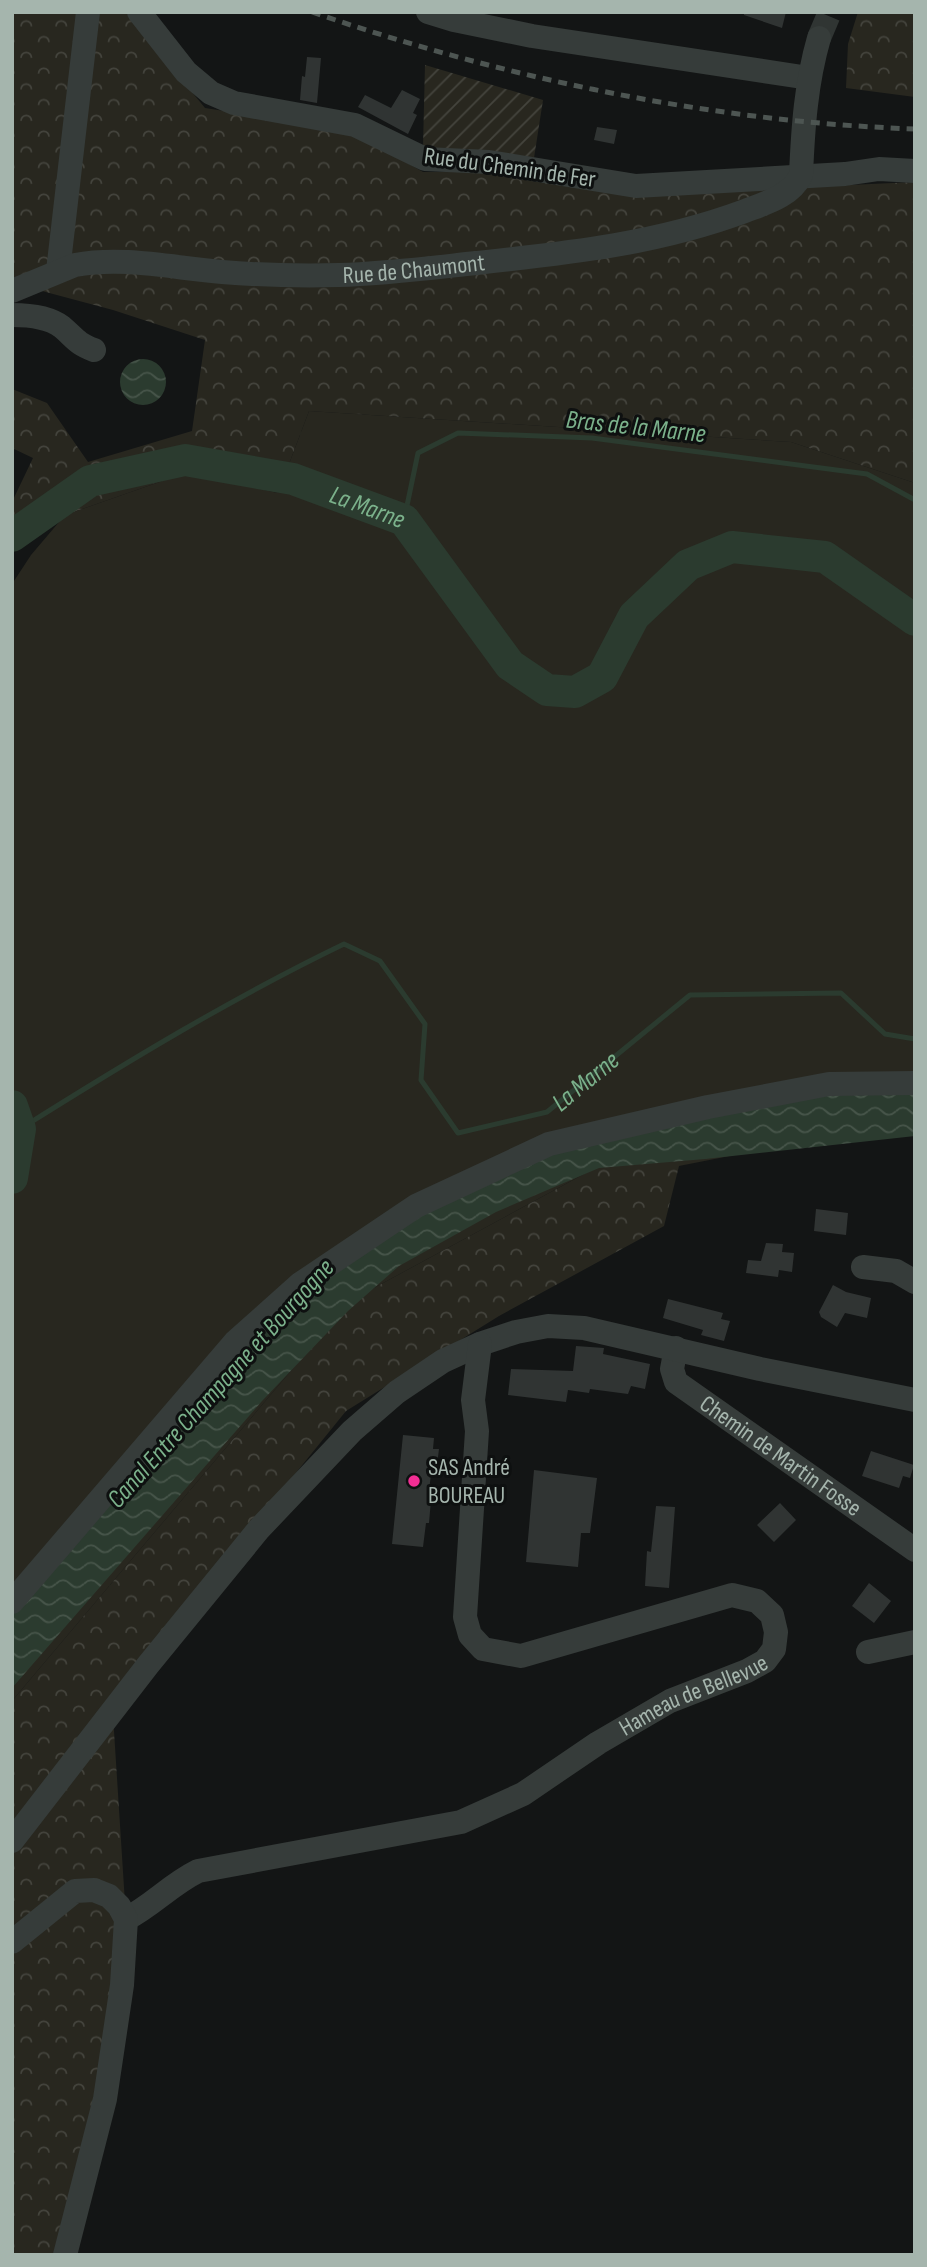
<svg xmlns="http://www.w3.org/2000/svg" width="927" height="2267" font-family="'Sofia Sans Condensed',sans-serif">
<defs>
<pattern id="forest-crowns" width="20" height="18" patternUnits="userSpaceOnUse" patternTransform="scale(1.75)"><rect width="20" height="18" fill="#28271f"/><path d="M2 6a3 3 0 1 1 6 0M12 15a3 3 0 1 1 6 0" fill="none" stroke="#44443d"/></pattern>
<pattern id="garden-furrows" width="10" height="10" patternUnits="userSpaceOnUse" patternTransform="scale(1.75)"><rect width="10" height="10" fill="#28271f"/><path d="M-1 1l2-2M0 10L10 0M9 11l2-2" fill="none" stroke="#44443d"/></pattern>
<pattern id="water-waves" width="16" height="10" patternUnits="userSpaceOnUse" patternTransform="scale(1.75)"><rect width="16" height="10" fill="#2b3b2f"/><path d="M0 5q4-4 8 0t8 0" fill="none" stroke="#47554a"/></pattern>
</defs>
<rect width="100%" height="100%" fill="#131515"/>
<!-- green -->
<path fill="#28271f" d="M309,411L791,442L915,483V1135L822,1138L679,1166H599L350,1301L12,1701V584L31,555L65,515L185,473L278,493Z"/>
<!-- forest -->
<path fill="url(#forest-crowns)" d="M15,12H126L205,108L351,131L423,172H495L828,186L915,182V483L791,442L309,411L278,493L185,473L65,515L12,520V502L33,458L12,448V389L47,403L88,462L192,431L205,340L113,310L12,283V15Z
M858,12H915V97L846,88L848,44Z
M599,1166H679L664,1226L499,1316L346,1411L112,1700L126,1919L65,2255H12V1701L350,1301Z"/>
<!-- garden -->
<path fill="url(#garden-furrows)" d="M425,65L543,100L534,158L423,147Z"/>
<!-- water -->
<path fill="url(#water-waves)" d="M120 382a23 23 0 1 1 46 0a23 23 0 1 1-46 0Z
M915,1088V1136L705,1159L599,1168L496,1212L399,1266L348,1311L262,1401L12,1688V1609L222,1366L364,1244L527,1160L784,1098Z"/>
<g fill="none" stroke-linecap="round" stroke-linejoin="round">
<!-- stream -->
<g stroke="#2b3b2f" stroke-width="5">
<path d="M404,520L418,453L458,433L592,438L867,474L915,500"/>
<path id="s1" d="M20,1129C125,1063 232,998 344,944L380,961L425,1024L421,1080L458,1133L547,1112L690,995L841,993L885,1034L915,1039"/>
</g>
<!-- river -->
<g stroke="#2b3b2f" stroke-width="32">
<path id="s2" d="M12,536L90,481L185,460L293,479L404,520L510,665L547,690L575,692L602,677L634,616L688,565L732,547L825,557L915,620"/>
<path d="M12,1106L20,1129L12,1178"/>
</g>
</g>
<!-- building -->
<path fill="#303433" d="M744,12H786L782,28L744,15Z
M307,57L321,58L317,103L300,100L302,76L305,77Z
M402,90L420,99L413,113L417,115L408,134L358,107L365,95L391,108Z
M597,127L617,130L614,144L594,140Z
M816,1209L848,1213L846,1235L814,1231Z
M766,1243L783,1244L782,1252L794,1253L792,1272L779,1270L778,1277L746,1273L748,1260L761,1261Z
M833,1285L846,1292L871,1298L867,1318L845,1313L837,1327L821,1317L819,1312Z
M668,1299L723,1313L721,1319L730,1321L724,1341L701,1335L703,1330L663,1318Z
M576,1346L604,1348L603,1354L650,1364L645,1389L631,1386L628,1394L590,1389L589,1393L568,1390L566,1402L508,1395L511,1369L573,1371Z
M403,1435L434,1438L433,1449H439L437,1465H432L428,1500H431L429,1523H426L423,1547L392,1544Z
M871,1451L914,1465L910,1478L903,1476L899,1488L862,1476Z
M534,1470L597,1478L590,1533H581L578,1567L526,1562Z
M780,1503L796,1520L774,1542L757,1525Z
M656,1506L675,1507L669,1588L645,1586L647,1551L651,1552Z
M869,1583L891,1601L874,1623L852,1606Z"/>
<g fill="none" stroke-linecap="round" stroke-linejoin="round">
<!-- minor-tunnel -->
<path stroke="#303533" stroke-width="24" stroke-dasharray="24 12" stroke-linecap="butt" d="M819,38L830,12"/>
<!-- minor -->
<g stroke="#363c3a" stroke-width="24">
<path d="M139,12L186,72L211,93L234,103L355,125L425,159L489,162L636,186L845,174L879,169L915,171"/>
<path d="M428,12L454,20L532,36L809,78"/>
<path d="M58,271L88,12"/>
<path id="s3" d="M12,291L75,265C124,256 173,268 222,272C260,275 300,276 339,275C384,274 430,268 476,263C569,253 656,244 745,211C766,203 791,196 801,175C803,128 806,83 819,38"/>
<path d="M12,315C28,315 49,317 62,327C76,339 76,343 94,350"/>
<path d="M863,1267L896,1271L915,1282"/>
<path id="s4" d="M676,1348L672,1369L676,1382L915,1550"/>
<path d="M12,1602L235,1342L300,1284L416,1206L549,1144L708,1107L829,1084L915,1083"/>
<path d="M868,1652L915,1642"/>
<path d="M12,1841L148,1665L259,1529L352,1431L397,1392L443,1361L480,1344L516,1332L548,1326L584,1328L760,1369L915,1400"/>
<path id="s5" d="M126,1919C153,1905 170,1885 198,1871L461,1822L523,1794L598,1743L670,1701L747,1671L765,1661L774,1649L776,1632L772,1615L757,1601L732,1595L521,1656L483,1649L470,1635L465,1617L477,1431L473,1400L480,1344"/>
<path d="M12,1942L75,1891L94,1890L109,1896L119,1906L126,1919L122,1985L105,2099L65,2255"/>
</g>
<!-- rail -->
<path stroke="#4d5552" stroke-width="5" stroke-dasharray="9 7" stroke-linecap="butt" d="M312,12C503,78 713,122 915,129"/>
</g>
<!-- markers -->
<circle fill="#f22e94" stroke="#0e1010" stroke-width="2.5" cx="414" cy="1481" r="7"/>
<g text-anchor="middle" stroke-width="6" stroke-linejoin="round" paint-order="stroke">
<!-- street labels -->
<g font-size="24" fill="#a5b5ad" stroke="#0e1010">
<text transform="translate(510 167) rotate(8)" y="8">Rue du Chemin de Fer</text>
<text dy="8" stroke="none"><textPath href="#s3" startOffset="408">Rue de Chaumont</textPath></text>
<text dy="8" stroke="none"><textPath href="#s4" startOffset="163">Chemin de Martin Fosse</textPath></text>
<text dy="8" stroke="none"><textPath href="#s5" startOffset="620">Hameau de Bellevue</textPath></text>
</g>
<!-- poi labels -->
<g font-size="24" fill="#a5b5ad" stroke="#0e1010" text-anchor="start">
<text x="428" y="1475">SAS André<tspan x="428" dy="28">BOUREAU</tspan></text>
</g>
<!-- water labels -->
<g font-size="26" font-style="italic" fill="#7bb18b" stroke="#0e1010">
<text transform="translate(636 426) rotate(6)" y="9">Bras de la Marne</text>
<text dy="9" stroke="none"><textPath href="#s2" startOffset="382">La Marne</textPath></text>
<text dy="9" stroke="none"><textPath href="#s1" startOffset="752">La Marne</textPath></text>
<text transform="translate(220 1383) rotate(-48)" y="9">Canal Entre Champagne et Bourgogne</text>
</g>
</g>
<!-- border -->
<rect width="927" height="2267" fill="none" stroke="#a5b5ad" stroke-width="28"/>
</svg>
